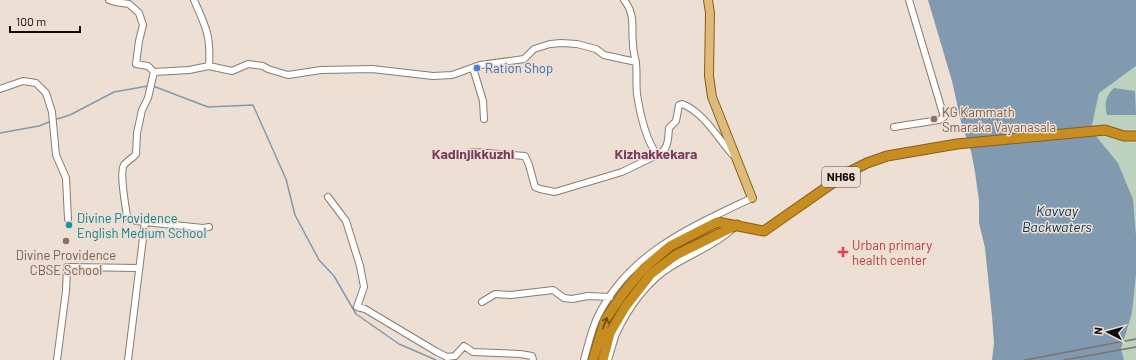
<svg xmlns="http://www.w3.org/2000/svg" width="1136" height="360" font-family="Barlow,sans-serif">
<rect width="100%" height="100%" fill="#eedfd4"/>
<!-- green -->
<path fill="#bcd1be" d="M1136,66V235L1133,199L1118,163L1091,130L1099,93Z
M1136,274V360H1124L1121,349L1132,313Z"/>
<!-- water -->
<path fill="#819aaf" d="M928,0H1136V66L1099,93L1091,130L1118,163L1133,199L1136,235V275L1132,313L1121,349L1124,360H992L994,343L992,316L985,248L979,223V201L975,172L971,151L961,122L952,81Z
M1114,88L1135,91L1136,115H1107C1104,105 1106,95 1114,88Z"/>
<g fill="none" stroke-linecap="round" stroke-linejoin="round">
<!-- stream -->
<path stroke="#819aaf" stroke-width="1.5" d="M153,86L208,107L253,105L286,179L295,215L319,260L334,276L356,314L399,344L436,360
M57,119L70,115L114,92L148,86
M0,133L39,126L49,122"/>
<defs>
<path id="minor" d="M109,0L115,2L129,4L139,13L143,25L139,41L136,64L148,66L154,72L189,70L209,66L232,71L248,64L263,66L268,69L288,75L321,70L372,69L433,76L452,75L480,65L524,59L534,49L550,44L561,43L577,44L596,49L604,55L636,62
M194,0C206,27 211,36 209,66
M624,0C636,15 631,27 633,44C633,51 635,57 636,63C637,73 636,83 637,94C640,114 645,138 657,155C669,150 668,139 669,128L676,121L679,105L682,104C704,112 718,139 733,155
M473,68L483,101L484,119
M0,89L23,81L36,83L46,93L52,112L56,155L66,178L68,219
M894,127L939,120L944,117L909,0
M473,152L525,156L529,165L535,187L540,189L555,192L622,172L657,155
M328,197L346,221L360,266L364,287L357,307L365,309L437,352L447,357L455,356L464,346L473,352L520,354L532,356L533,360
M145,222L136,221L127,217C126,207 119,173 124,165C127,161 133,158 136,154L137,133L142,110L148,98L154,72
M482,302L495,294L511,295L553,290L564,298L572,299L588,296L610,297
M57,360L66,291L67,267L139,268
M128,360L145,222L203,228L209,227
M584,360C588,346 591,330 598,316C629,253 691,227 752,198
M608,360C611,351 613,342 616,334C628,308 648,280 672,266C691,254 713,246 730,231"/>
<path id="major" d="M708,0L710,13L709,76L712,97L752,198"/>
<path id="highway" d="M593,360L605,320L624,292L644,268L670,246L717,222L764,231L847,173L867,163L887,156L957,144L1105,130L1124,136H1136
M603,360L610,333L626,306L651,274L676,255L737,225"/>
</defs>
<!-- minor casing -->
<use href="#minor" stroke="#897c71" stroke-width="8"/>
<!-- major casing -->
<use href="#major" stroke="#876018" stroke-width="10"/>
<!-- highway casing -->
<use href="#highway" stroke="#876018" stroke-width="11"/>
<!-- minor -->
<use href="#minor" stroke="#fff" stroke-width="6"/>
<!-- major -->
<use href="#major" stroke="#ddbb7a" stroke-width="8"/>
<!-- highway -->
<use href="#highway" stroke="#c78d21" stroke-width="9"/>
<!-- rail -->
<path stroke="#7e746d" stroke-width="1.5" d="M1025,360L1136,339
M1064,360L1136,347"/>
</g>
<!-- one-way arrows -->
<defs><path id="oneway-shaft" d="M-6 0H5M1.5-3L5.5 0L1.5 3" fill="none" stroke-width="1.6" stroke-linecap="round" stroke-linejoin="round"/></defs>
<use stroke="#6c4c14" href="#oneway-shaft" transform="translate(605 323) rotate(-68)"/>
<!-- markers -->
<circle fill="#3f7fe0" stroke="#eedfd4" stroke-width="1.5" cx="477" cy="68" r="4"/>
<g fill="#8d6e63" stroke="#eedfd4" stroke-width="1.5">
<circle cx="934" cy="119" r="4"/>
<circle cx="66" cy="241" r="4"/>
</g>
<circle fill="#0f9aa8" stroke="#eedfd4" stroke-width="1.5" cx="69" cy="225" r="4"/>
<path fill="#e0444e" stroke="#eedfd4" stroke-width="1.5" d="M841 246h4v4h4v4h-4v4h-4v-4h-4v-4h4z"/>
<g text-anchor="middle" stroke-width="3" stroke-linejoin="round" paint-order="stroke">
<!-- shield labels -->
<rect fill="#eedfd4" stroke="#534b45" stroke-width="1" x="822" y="167" width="38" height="20" rx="3"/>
<g font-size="12" font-weight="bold" fill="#100b08">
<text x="841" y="181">NH66</text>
</g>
<!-- shop labels -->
<g font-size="13" fill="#366cbe" stroke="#eedfd4" text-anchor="start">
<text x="485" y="73">Ration Shop</text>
</g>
<!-- education labels -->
<g font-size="13" fill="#785e54" stroke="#eedfd4" text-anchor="start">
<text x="942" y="117">KG Kammath<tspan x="942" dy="15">Smaraka Vayanasala</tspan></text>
<text x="66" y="260" text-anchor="middle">Divine Providence<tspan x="66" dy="15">CBSE School</tspan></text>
</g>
<!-- culture labels -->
<g font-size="13" fill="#0d838f" stroke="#eedfd4" text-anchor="start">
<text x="77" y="223">Divine Providence<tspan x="77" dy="15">English Medium School</tspan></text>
</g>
<!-- health labels -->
<g font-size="13" fill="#be3a42" stroke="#eedfd4" text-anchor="start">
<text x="852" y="250">Urban primary<tspan x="852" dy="15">health center</tspan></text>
</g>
<!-- neighbourhood labels -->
<g font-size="14" font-weight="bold" fill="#7b3b5f" stroke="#eedfd4">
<text x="473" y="159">Kadinjikkuzhi</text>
<text x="656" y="159">Kizhakkekara</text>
</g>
<!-- water labels -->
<g font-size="14" font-style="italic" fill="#063755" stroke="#eedfd4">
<text x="1057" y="216">Kavvay<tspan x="1057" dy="16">Backwaters</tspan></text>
</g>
</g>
<!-- north arrow -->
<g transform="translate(1108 332) rotate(276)" stroke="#eedfd4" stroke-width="3" paint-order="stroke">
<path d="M0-3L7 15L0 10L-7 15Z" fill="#100b08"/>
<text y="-6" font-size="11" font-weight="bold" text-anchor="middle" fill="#100b08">N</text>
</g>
<!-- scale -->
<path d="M10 26v6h70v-6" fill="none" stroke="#100b08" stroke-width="2"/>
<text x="16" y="26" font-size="12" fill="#100b08" stroke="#eedfd4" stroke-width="3" paint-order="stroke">100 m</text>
</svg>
